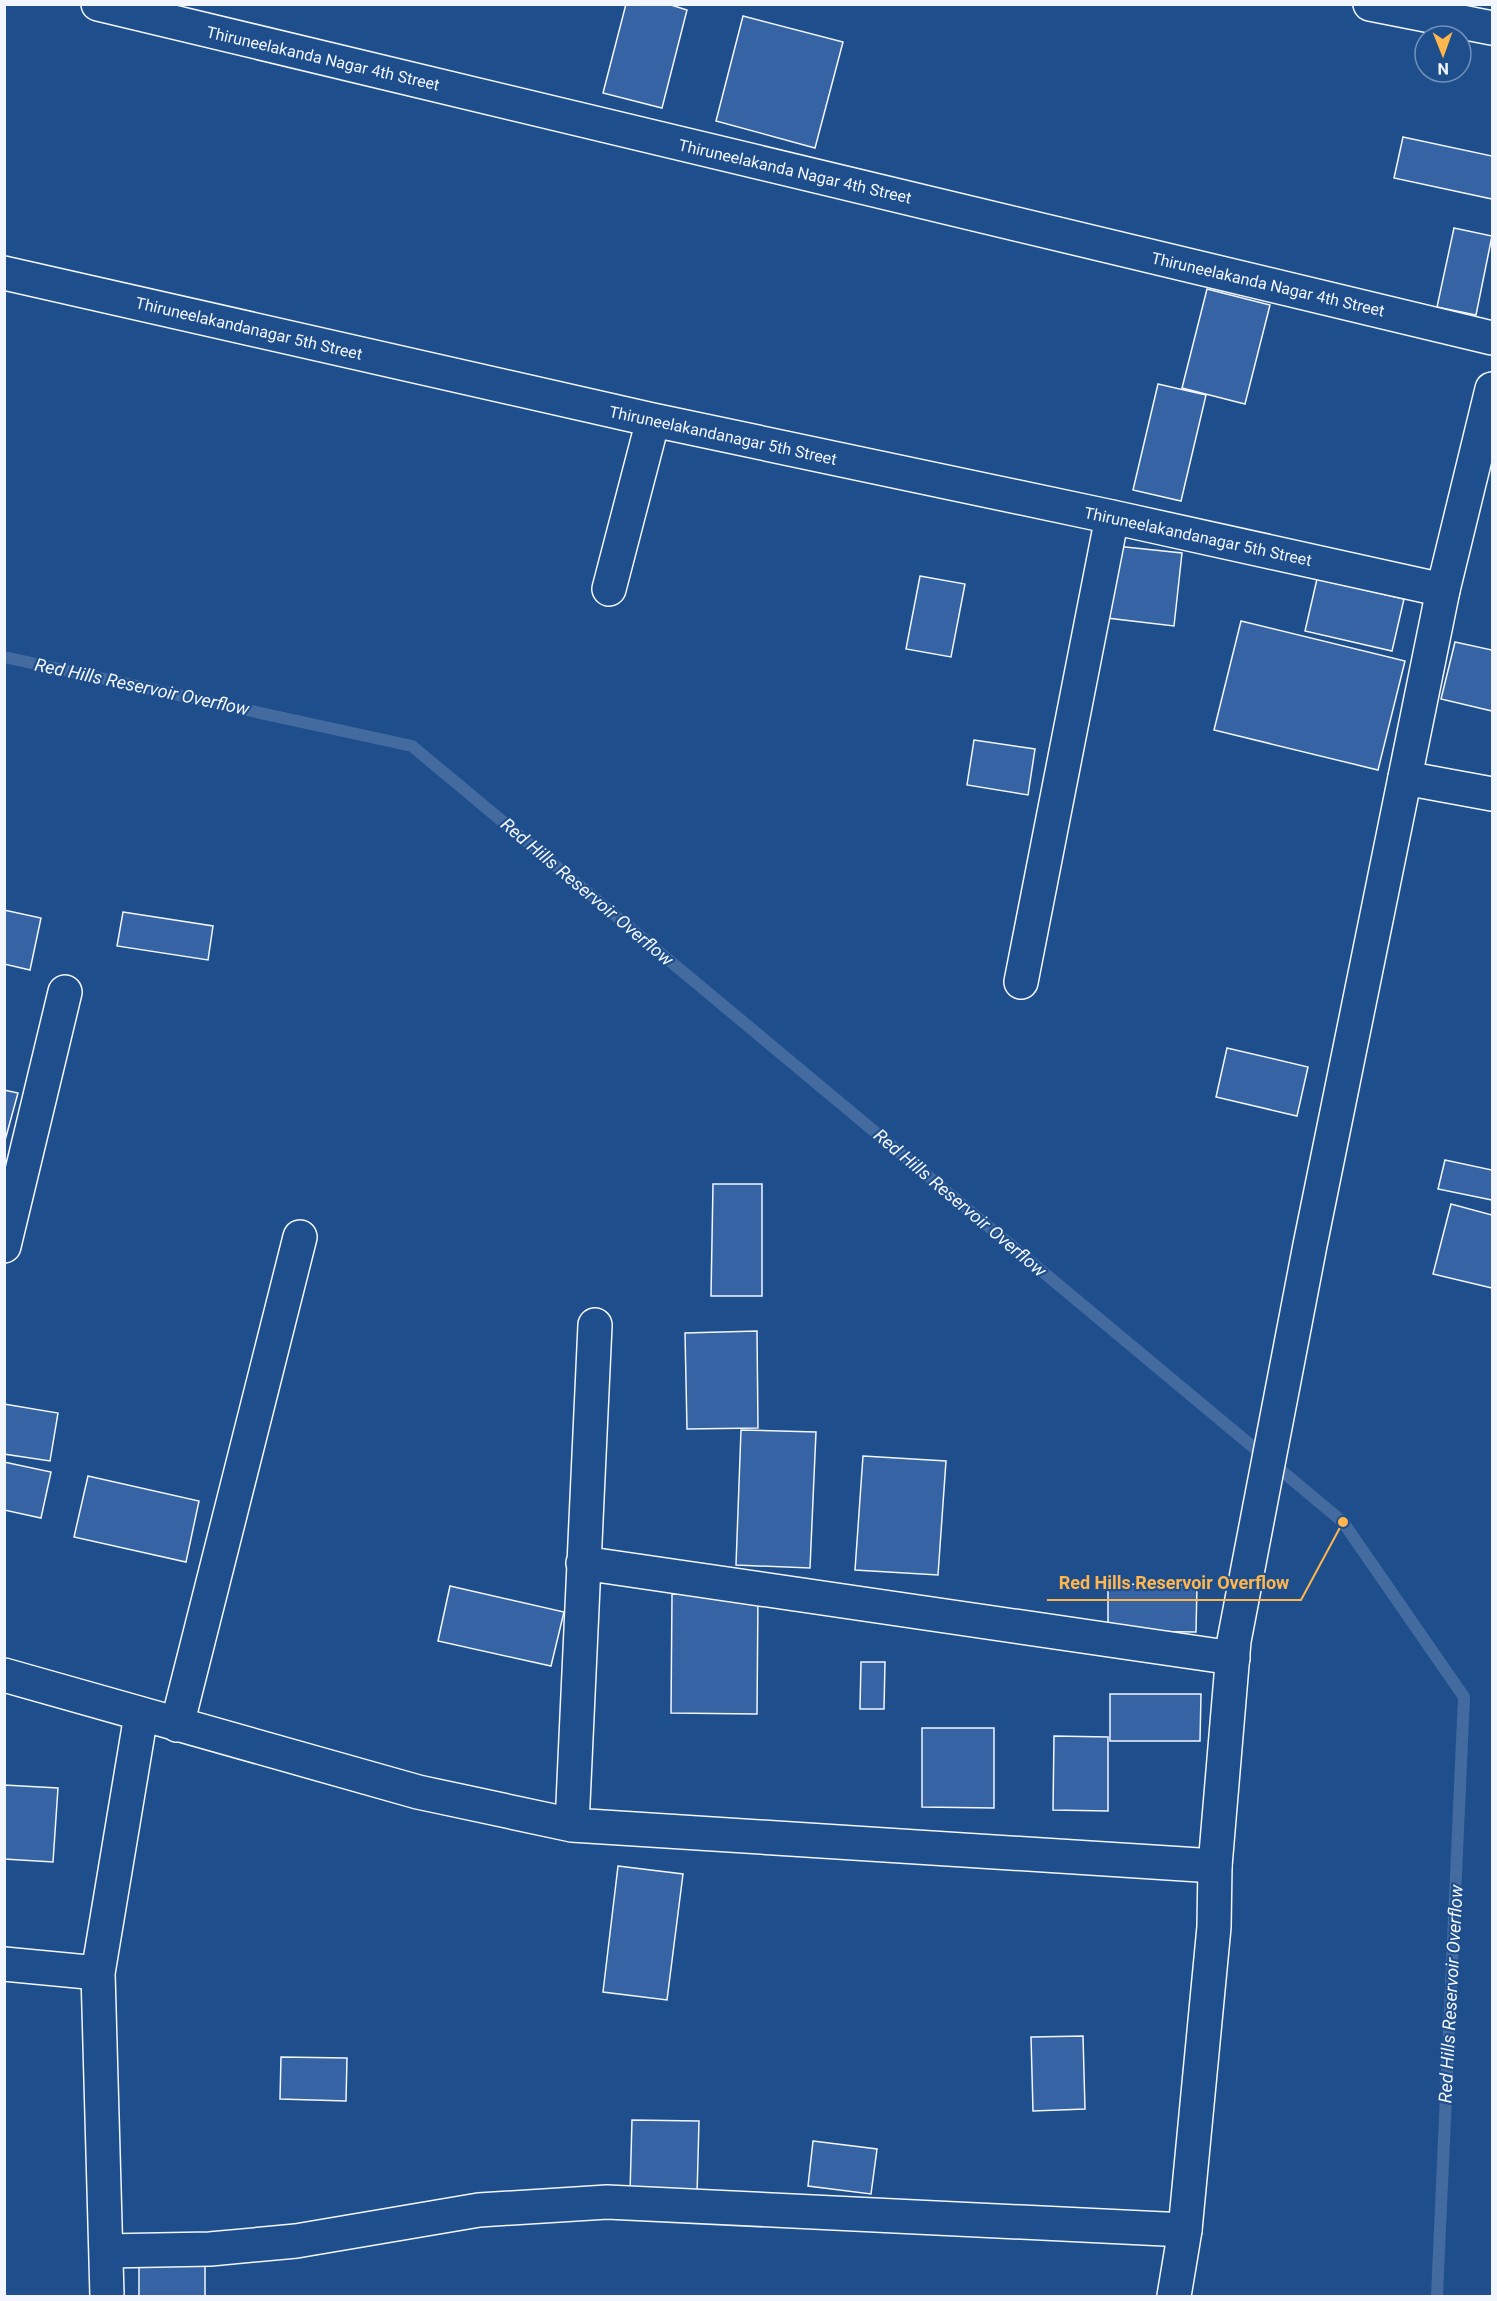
<svg xmlns="http://www.w3.org/2000/svg" width="1497" height="2301" font-family="Roboto,sans-serif">
<rect width="100%" height="100%" fill="#1f4e8c"/>
<g fill="none" stroke-linecap="round" stroke-linejoin="round">
<!-- stream -->
<path stroke="#446ba0" stroke-width="12" d="M4,657L412,746L1343,1522L1464,1697L1437,2296"/>
</g>
<!-- building -->
<path fill="#3563a3" stroke="#f2f6ff" stroke-width="1.5" d="M626,4H668L687,10L662,108L603,93Z
M743,16L843,42L815,148L716,121Z
M1403,137L1492,156V199L1394,178Z
M1454,228L1492,236L1476,315L1437,307Z
M1207,289L1270,305L1245,404L1182,388Z
M1158,384L1206,395L1181,501L1133,490Z
M1116,546L1182,553L1174,626L1107,618Z
M920,576L965,584L951,657L906,649Z
M1317,579L1404,599L1392,651L1305,631Z
M1241,621L1405,661L1378,770L1214,730Z
M1455,642L1492,650V711L1441,699Z
M974,740L1035,749L1028,795L967,785Z
M4,910L41,918L30,970L4,964Z
M123,912L213,926L208,960L117,946Z
M1227,1048L1308,1067L1297,1116L1216,1097Z
M4,1090L18,1093L4,1144Z
M1445,1160L1492,1170V1200L1438,1189Z
M713,1184H762V1296H711Z
M1451,1204L1492,1215V1288L1433,1274Z
M757,1331L758,1428L687,1429L685,1333Z
M4,1404L58,1413L50,1461L4,1454Z
M741,1430L816,1432L810,1568L736,1565Z
M863,1456L946,1461L938,1575L855,1570Z
M4,1462L51,1472L41,1518L4,1510Z
M88,1476L199,1501L186,1562L74,1537Z
M1108,1584L1197,1585L1196,1632L1108,1631Z
M450,1586L564,1612L551,1666L438,1641Z
M672,1594L758,1595L757,1714L671,1713Z
M861,1662H885L884,1709H860Z
M1110,1694H1201L1200,1741H1110Z
M922,1728H994V1808L922,1807Z
M1054,1736L1108,1737V1811L1053,1810Z
M4,1785L58,1788L53,1862L4,1859Z
M618,1866L683,1874L667,2000L603,1992Z
M1083,2036L1085,2109L1033,2111L1031,2037Z
M281,2057L347,2058L346,2101L280,2099Z
M632,2120L699,2121L697,2195L630,2193Z
M813,2141L877,2149L871,2194L808,2186Z
M139,2261L205,2262V2296H139Z"/>
<g fill="none" stroke-linecap="round" stroke-linejoin="round">
<defs>
<path id="minor" d="M98,4L1492,338
M1370,4L1492,28
M4,273L653,420L1112,517L1443,590
M609,589L653,420
M1405,778L1492,794
M1021,982L1112,517
M4,1246L65,992
M583,1563L1233,1658
M4,1675L418,1792L572,1825L1215,1866
M177,1725L300,1237
M572,1825L595,1325
M4,1964L98,1973
M106,2251L210,2249L296,2241L479,2210L607,2202L1185,2230
M107,2296L98,1973L141,1715"/>
<path id="tertiary" d="M1174,2296L1185,2230L1214,1927L1215,1866L1234,1641L1310,1245L1443,590L1492,389"/>
</defs>
<!-- minor casing -->
<use href="#minor" stroke="#f2f6ff" stroke-width="36"/>
<!-- tertiary casing -->
<use href="#tertiary" stroke="#f2f6ff" stroke-width="36"/>
<!-- minor -->
<use href="#minor" stroke="#1f4e8c" stroke-width="33"/>
<!-- tertiary -->
<use href="#tertiary" stroke="#1f4e8c" stroke-width="33"/>
</g>
<g text-anchor="middle" stroke-width="4.5" stroke-linejoin="round" paint-order="stroke">
<!-- street labels -->
<g font-size="16" fill="#f2f6ff" stroke="#1f4e8c">
<text transform="translate(323 58) rotate(13)" y="6">Thiruneelakanda Nagar 4th Street</text>
<text transform="translate(795 171) rotate(13)" y="6">Thiruneelakanda Nagar 4th Street</text>
<text transform="translate(1268 284) rotate(13)" y="6">Thiruneelakanda Nagar 4th Street</text>
<text transform="translate(249 328) rotate(13)" y="6">Thiruneelakandanagar 5th Street</text>
<text transform="translate(723 435) rotate(12)" y="6">Thiruneelakandanagar 5th Street</text>
<text transform="translate(1198 536) rotate(12)" y="6">Thiruneelakandanagar 5th Street</text>
</g>
<!-- water labels -->
<g font-size="18" font-style="italic" fill="#f2f6ff" stroke="#1f4e8c">
<text transform="translate(142 687) rotate(12)" y="6">Red Hills Reservoir Overflow</text>
<text transform="translate(587 892) rotate(40)" y="6">Red Hills Reservoir Overflow</text>
<text transform="translate(960 1203) rotate(40)" y="6">Red Hills Reservoir Overflow</text>
<text transform="translate(1451 1994) rotate(-87)" y="6">Red Hills Reservoir Overflow</text>
</g>
</g>
<!-- callouts -->
<path fill="none" stroke="#ffb74d" stroke-width="2" d="M1343 1522L1301 1600H1047"/>
<circle fill="#ffb74d" stroke="#1f4e8c" stroke-width="2" cx="1343" cy="1522" r="6"/>
<g font-size="18" text-anchor="middle" font-weight="bold" fill="#ffb74d" stroke="#1f4e8c" stroke-width="4.5" stroke-linejoin="round" paint-order="stroke">
<text x="1174" y="1589">Red Hills Reservoir Overflow</text>
</g>
<!-- border -->
<rect width="1497" height="2301" fill="none" stroke="#f2f6ff" stroke-width="12"/>
<!-- north arrow -->
<g transform="translate(1443 54) rotate(179)"><circle r="28" fill="#1f4e8c" stroke="#7391ba" stroke-width="1.5"/>
<path d="M0-4.5L10 22L0 15L-10 22Z" fill="#ffb74d"/>
<text y="-9" font-size="16" font-weight="bold" text-anchor="middle" fill="#f2f6ff">N</text>
</g>
</svg>
